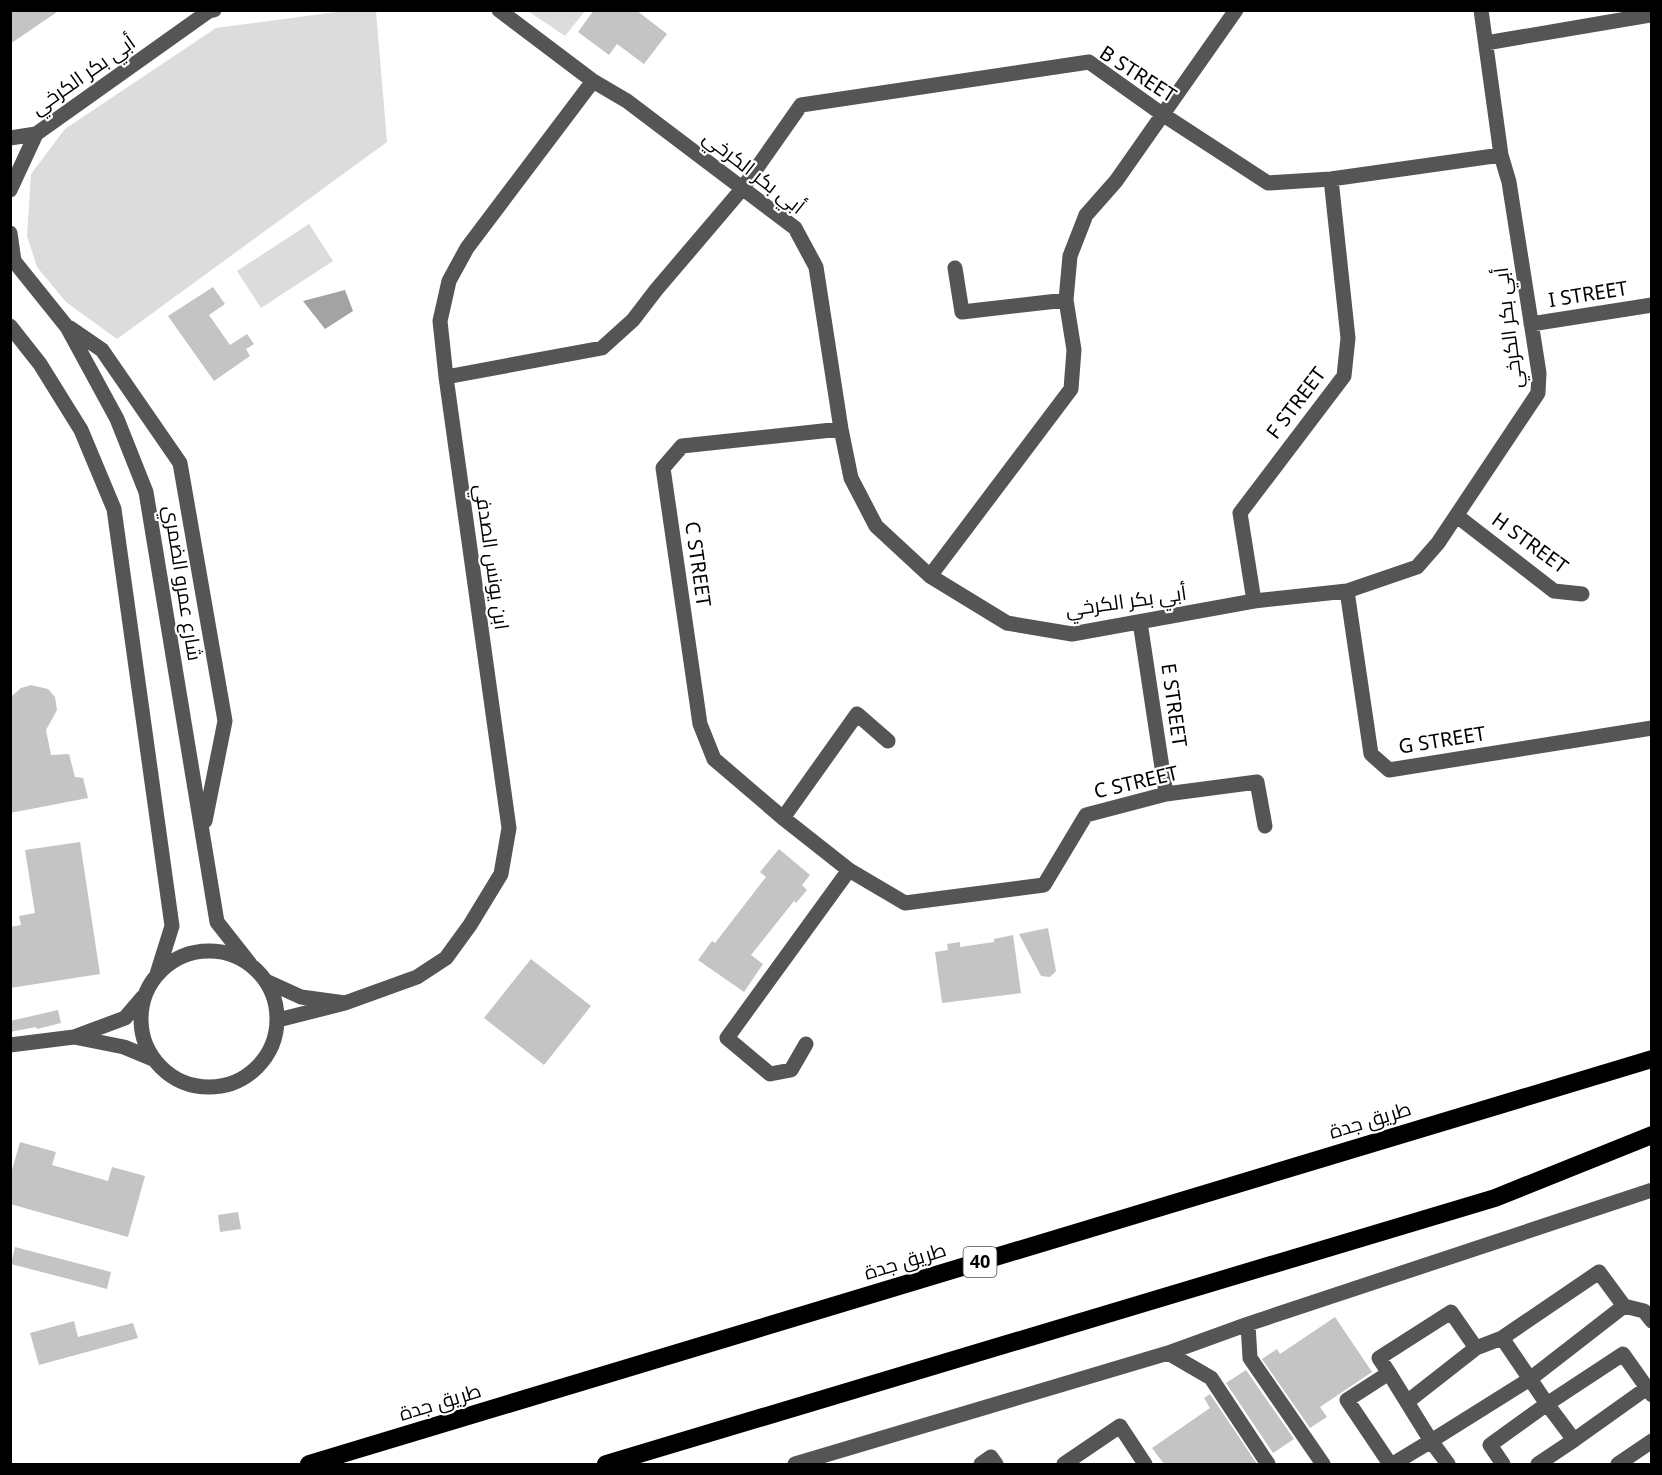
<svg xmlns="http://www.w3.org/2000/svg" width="1662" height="1475" font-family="'Noto Sans',Cairo,sans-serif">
<rect width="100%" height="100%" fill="#fff"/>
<!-- green -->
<path fill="#dcdcdc" d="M344,11H376L387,142L117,339L66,302L37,267L27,236L31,174L65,129L216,28Z
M528,11H585L565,36Z
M309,224L333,261L261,308L237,271Z"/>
<!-- water -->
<path fill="#a3a3a3" d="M345,290L353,311L325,329L303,301Z"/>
<!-- building -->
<path fill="#c4c4c4" d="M10,10H60L10,44Z
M594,10H636L667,34L644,64L617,44L609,55L578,32Z
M213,287L225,304L209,315L230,345L247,334L254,344L246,349L250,356L214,381L168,316Z
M31,685L48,689L55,697L57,710L46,730L51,755L69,754L75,777L83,778L88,798L10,813V703L12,702V696L21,688Z
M80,842L100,974L10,988V927L21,925L19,916L35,913L25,850Z
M779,849L810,875L802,885L807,890L796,903L794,901L751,955L763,964L744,992L698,960L712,941L715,943L766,877L760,872Z
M1048,928L1056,971L1050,977L1041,976L1019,934Z
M1013,935L1021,993L942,1003L935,952L948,950L947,944L960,942V947L994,942V939Z
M531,959L591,1006L544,1065L484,1018Z
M58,1010L61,1023L37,1029L36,1027L10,1032V1021Z
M20,1142L56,1152L52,1165L108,1181L112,1167L145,1176L128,1237L10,1204V1177Z
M238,1212L241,1229L220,1232L218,1215Z
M15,1247L111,1272L107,1289L11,1264Z
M1335,1317L1372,1372L1320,1407L1327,1417L1310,1428L1262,1359L1277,1349L1280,1354Z
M74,1321L78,1337L133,1323L138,1338L39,1365L30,1333Z
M1246,1370L1294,1439L1273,1453L1226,1383Z
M1210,1394L1257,1464H1164L1152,1448L1210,1408L1204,1398Z"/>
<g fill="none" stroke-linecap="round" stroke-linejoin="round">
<!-- minor -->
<path stroke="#555" stroke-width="15" d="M499,10L593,81L627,101L795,228L816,267L841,429L851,478L876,526L930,576L1007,623L1072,634L1254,601L1347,591L1417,567L1438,543L1538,393L1539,373L1509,182L1501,155L1481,10
M1486,43L1650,15V10
M10,138L36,134L209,11L214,10
M10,190L36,134
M10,233L14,261L67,327L117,419L146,492L217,922L250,964
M955,268L962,312L1066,300
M1531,324L1652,305
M10,326L40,364L81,430L114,509L172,926L157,974
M70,328L102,350L180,463L225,721L205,821
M446,377L602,348L633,320L656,290L742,189L801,105L1089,62L1162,114L1268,183L1331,179L1501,155
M841,429L682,446L663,468L700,724L714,759L783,818L849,870L905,903L1044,885L1086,815L1166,794L1257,782L1265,826
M1457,516L1554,591L1582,594
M930,576L1071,389L1074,350L1066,300L1070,256L1086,215L1116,181L1236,10
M1347,591L1371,754L1389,770L1652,728
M1254,601L1240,513L1344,376L1348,338L1331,179
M1140,622L1166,794
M783,818L857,714L888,741
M141 1019a68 68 0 1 1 136 0a68 68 0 1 1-136 0Z
M266,981L301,997L345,1003L278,1020
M143,997L125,1018L74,1037L124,1047L153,1059
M345,1003L417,977L446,958L470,925L501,874L509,828L446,377L440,321L449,281L467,248L593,81
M806,1044L791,1070L770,1074L727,1038L849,870
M10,1045L74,1037
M1248,1324L1250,1358L1323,1464
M1168,1353L1211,1378L1268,1464
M1389,1373L1431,1441L1393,1464
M1407,1402L1476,1348
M1574,1440L1647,1388
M795,1464L1168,1353L1248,1324L1652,1190
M981,1464L991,1457L996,1464
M1064,1464L1120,1426L1145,1464
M1390,1464L1347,1400L1389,1373L1379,1358L1451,1312L1476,1348L1502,1338
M1448,1464L1431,1441L1530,1379L1502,1338L1599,1272L1624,1306L1644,1311L1652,1321
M1503,1464L1490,1445L1547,1404L1530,1379L1624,1306
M1538,1464L1574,1440L1547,1404L1623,1354L1652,1395
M1618,1464L1652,1441"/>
<!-- highway -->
<path stroke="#000" stroke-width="18" d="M309,1464L1652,1059
M606,1464L1495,1198L1652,1135"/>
</g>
<g text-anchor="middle" stroke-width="4.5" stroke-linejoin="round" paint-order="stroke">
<!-- shield labels -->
<rect fill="#fff" stroke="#4c4c4c" stroke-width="1.5" x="963.5" y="1247" width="33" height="30" rx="4.5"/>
<g font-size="18" font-weight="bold" fill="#000">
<text x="980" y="1268">40</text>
</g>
<!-- street labels -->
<g font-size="20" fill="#000" stroke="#fff">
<text transform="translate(1138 74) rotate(33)" y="7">B STREET</text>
<text transform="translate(83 75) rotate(-35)" y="7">أبي بكر الكرخي</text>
<text transform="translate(754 172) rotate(38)" y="7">أبي بكر الكرخي</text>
<text transform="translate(1588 294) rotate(-9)" y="7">I STREET</text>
<text transform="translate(1508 328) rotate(-97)" y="7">أبي بكر الكرخي</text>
<text transform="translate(1296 403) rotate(-53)" y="7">F STREET</text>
<text transform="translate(1530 543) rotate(36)" y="7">H STREET</text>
<text transform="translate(492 557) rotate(82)" y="7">ابن يونس الصدفي</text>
<text transform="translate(698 564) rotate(82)" y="7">C STREET</text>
<text transform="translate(183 583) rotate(81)" y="7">شارع عمرو الضمري</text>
<text transform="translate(1126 601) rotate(-8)" y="7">أبي بكر الكرخي</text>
<text transform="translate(1174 705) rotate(82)" y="7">E STREET</text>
<text transform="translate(1442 740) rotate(-9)" y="7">G STREET</text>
<text transform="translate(1136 782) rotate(-13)" y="7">C STREET</text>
<text transform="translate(1370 1120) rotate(-17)" y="7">طريق جدة</text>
<text transform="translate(905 1261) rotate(-17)" y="7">طريق جدة</text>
<text transform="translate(440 1402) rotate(-17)" y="7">طريق جدة</text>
</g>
</g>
<!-- border -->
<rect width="1662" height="1475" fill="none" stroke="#000000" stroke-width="24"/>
</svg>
